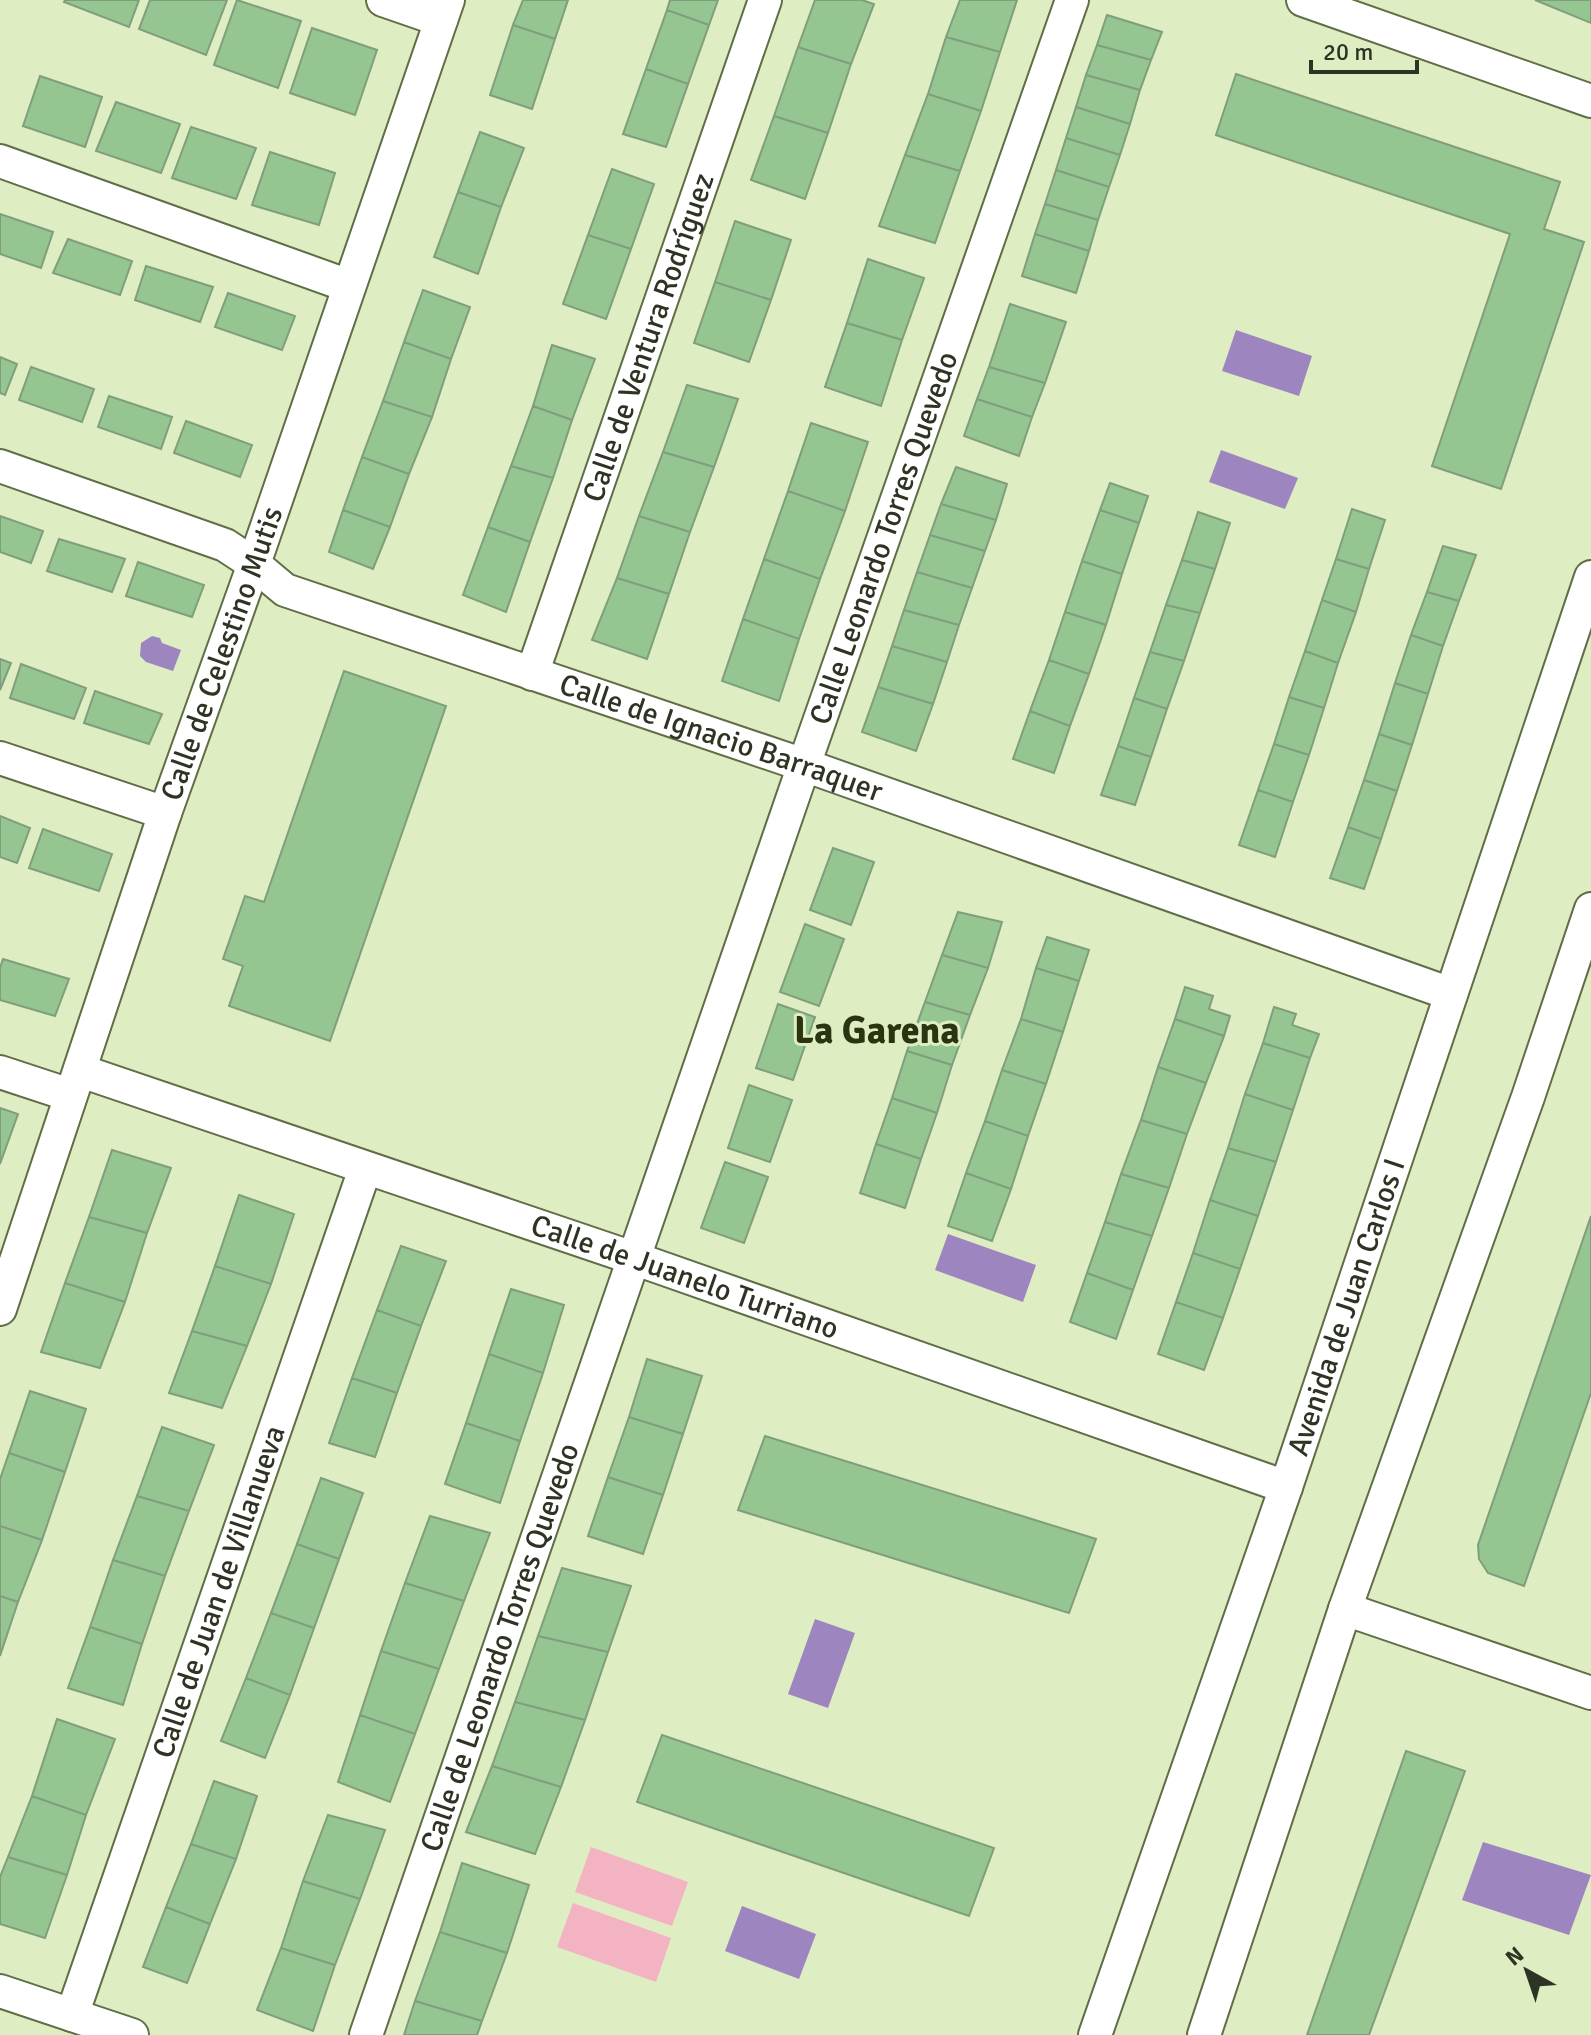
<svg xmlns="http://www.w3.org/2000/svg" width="1591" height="2035" font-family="Signika,sans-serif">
<rect width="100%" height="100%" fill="#deedc2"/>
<!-- green -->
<path fill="#f3b3c3" d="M591,1847L688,1882L672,1926L575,1892Z
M573,1903L671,1938L656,1982L557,1947Z"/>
<!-- water -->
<path fill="#9d86c0" d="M1236,330L1312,356L1299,396L1222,371Z
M1221,450L1298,478L1285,509L1209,482Z
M152,636L160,638L162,643L181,650L173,671L146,662L140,656L141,643Z
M948,1234L1036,1265L1023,1302L935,1270Z
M815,1619L855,1633L828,1708L788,1694Z
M1483,1842L1591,1875L1569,1935L1462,1900Z
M742,1906L816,1934L799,1979L725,1951Z"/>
<!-- building -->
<path fill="#95c591" stroke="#809e7d" stroke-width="2" d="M65,0H139L129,27L64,2Z
M150,0H227L206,55L139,29Z
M237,0L301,21L278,88L214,65Z
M523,0H568L555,39L513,25Z
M670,0H718L709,25L667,10Z
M815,0H862L874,4L851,64L798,47Z
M960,0H1017L1000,52L946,37Z
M1535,0H1591V23Z
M667,10L709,25L688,84L646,69Z
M1107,15L1162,32L1151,60L1097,45Z
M513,25L555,39L532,109L490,95Z
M312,28L377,50L355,115L290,93Z
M946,37L1000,52L981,111L928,94Z
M1097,45L1151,60L1140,90L1086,75Z
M798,47L851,64L828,133L774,116Z
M646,69L688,84L666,147L623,134Z
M1236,74L1560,182L1544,229L1584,242L1501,489L1432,466L1510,234L1216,135Z
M1086,75L1140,90L1130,124L1076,107Z
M40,76L102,97L85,147L23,126Z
M928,94L981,111L960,171L905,155Z
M116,102L180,124L161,173L96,151Z
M1076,107L1130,124L1120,155L1066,138Z
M774,116L828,133L805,199L751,180Z
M191,127L256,148L236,199L172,178Z
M480,132L524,148L501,207L458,192Z
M1066,138L1120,155L1109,187L1056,170Z
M270,152L335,173L319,225L252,205Z
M905,155L960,171L935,243L879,226Z
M612,169L654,184L631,249L588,235Z
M1056,170L1109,187L1098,220L1045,204Z
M458,192L501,207L478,274L434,257Z
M1045,204L1098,220L1089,251L1035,234Z
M0,214L53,232L41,268L0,254Z
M735,221L791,240L771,300L715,282Z
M1035,234L1089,251L1076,293L1022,276Z
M588,235L631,249L606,319L563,304Z
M68,239L132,261L120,295L53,273Z
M868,259L924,278L902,340L847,323Z
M146,266L213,287L200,322L135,300Z
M715,282L771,300L749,362L694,343Z
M423,290L470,307L451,359L404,342Z
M228,293L295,316L282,350L215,327Z
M1010,304L1066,322L1045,383L989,367Z
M847,323L902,340L881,406L825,387Z
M404,342L451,359L432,417L383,401Z
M552,345L595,359L572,420L533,406Z
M0,357L17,364L5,395L0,393Z
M31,367L94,389L82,422L19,400Z
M989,367L1045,383L1032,417L977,399Z
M687,385L738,399L714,467L663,452Z
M109,396L172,417L161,449L98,427Z
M977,399L1032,417L1019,456L964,436Z
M383,401L432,417L409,474L362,457Z
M533,406L572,420L553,478L511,466Z
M186,421L252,445L240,477L174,453Z
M811,423L868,442L845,511L788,491Z
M663,452L714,467L690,532L639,516Z
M362,457L409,474L390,527L343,510Z
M511,466L553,478L530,542L488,527Z
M956,467L1007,484L996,520L941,504Z
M1110,483L1148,496L1139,523L1100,510Z
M788,491L845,511L820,579L764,559Z
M941,504L996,520L985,551L930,535Z
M1352,509L1385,520L1369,569L1336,559Z
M343,510L390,527L373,569L329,552Z
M1100,510L1139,523L1122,574L1082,561Z
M1198,512L1230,523L1215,569L1182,560Z
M0,516L43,531L31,563L0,552Z
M639,516L690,532L669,594L617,578Z
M488,527L530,542L506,612L463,595Z
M930,535L985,551L972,588L917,572Z
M59,539L125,559L112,592L47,571Z
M1443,546L1476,555L1459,601L1427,592Z
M764,559L820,579L799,639L743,619Z
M1336,559L1369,569L1356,612L1322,600Z
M1182,560L1215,569L1200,613L1166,605Z
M1082,561L1122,574L1106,625L1065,612Z
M138,562L204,585L192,617L126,596Z
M917,572L972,588L959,625L904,610Z
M617,578L669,594L647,659L592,640Z
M1427,592L1459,601L1443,646L1411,635Z
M1322,600L1356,612L1338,663L1305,651Z
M1166,605L1200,613L1184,661L1150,652Z
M904,610L959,625L947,662L892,646Z
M1065,612L1106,625L1089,674L1049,660Z
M743,619L799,639L779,701L722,681Z
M1411,635L1443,646L1428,694L1395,683Z
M892,646L947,662L933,704L878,687Z
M1305,651L1338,663L1324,708L1289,697Z
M1150,652L1184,661L1167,709L1134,698Z
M0,659L11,663L0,690Z
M1049,660L1089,674L1070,726L1030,711Z
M21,664L86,688L74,719L10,698Z
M344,671L446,706L330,1041L229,1006L243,966L223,959L245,896L264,902Z
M1395,683L1428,694L1412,745L1379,734Z
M878,687L933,704L916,751L862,732Z
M95,691L162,714L149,744L84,723Z
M1289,697L1324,708L1309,755L1274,744Z
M1134,698L1167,709L1151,757L1118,746Z
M1030,711L1070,726L1054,773L1013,759Z
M1379,734L1412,745L1397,791L1364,780Z
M1274,744L1309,755L1293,802L1258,790Z
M1118,746L1151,757L1135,805L1101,795Z
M1364,780L1397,791L1381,839L1348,827Z
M1258,790L1293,802L1275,857L1239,845Z
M0,816L30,828L17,863L0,857Z
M1348,827L1381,839L1364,889L1330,878Z
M43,829L112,854L99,891L29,868Z
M833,848L874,862L851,925L810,910Z
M958,912L1002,922L988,968L942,955Z
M805,924L844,939L819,1006L780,992Z
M1047,937L1089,950L1079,981L1036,968Z
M942,955L988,968L970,1015L925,1002Z
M3,959L69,979L55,1016L0,1000V968Z
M1036,968L1079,981L1063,1032L1021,1019Z
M1185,987L1213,996L1209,1009L1230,1016L1224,1036L1175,1019Z
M925,1002L970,1015L952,1065L907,1051Z
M778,1004L815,1017L793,1080L756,1068Z
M1274,1007L1296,1014L1292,1025L1319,1034L1310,1058L1263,1043Z
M1021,1019L1063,1032L1046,1084L1002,1070Z
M1175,1019L1224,1036L1206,1083L1158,1067Z
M1263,1043L1310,1058L1293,1110L1245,1094Z
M907,1051L952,1065L937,1113L892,1098Z
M1158,1067L1206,1083L1187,1134L1141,1120Z
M1002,1070L1046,1084L1028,1136L985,1121Z
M749,1085L792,1100L770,1162L728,1148Z
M1245,1094L1293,1110L1276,1162L1228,1148Z
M892,1098L937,1113L921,1159L876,1144Z
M0,1108L18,1114L0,1164Z
M1141,1120L1187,1134L1169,1188L1121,1174Z
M985,1121L1028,1136L1011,1189L966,1173Z
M876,1144L921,1159L905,1208L860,1193Z
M1228,1148L1276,1162L1258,1216L1210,1200Z
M112,1150L171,1168L147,1233L89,1217Z
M725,1162L768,1177L744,1243L701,1228Z
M966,1173L1011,1189L992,1241L948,1226Z
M1121,1174L1169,1188L1152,1236L1105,1222Z
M239,1195L294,1214L271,1284L215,1266Z
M1210,1200L1258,1216L1240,1269L1193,1253Z
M1591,1216V1393L1524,1586L1488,1573L1479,1559L1478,1545Z
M89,1217L147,1233L125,1302L65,1283Z
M1105,1222L1152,1236L1133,1290L1087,1273Z
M401,1246L446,1261L421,1326L377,1310Z
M1193,1253L1240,1269L1223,1318L1176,1302Z
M215,1266L271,1284L247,1346L192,1331Z
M1087,1273L1133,1290L1116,1339L1070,1322Z
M65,1283L125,1302L100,1368L41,1352Z
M511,1289L564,1305L543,1373L489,1354Z
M1176,1302L1223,1318L1204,1370L1158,1354Z
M377,1310L421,1326L397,1393L352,1378Z
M192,1331L247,1346L222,1408L169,1393Z
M489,1354L543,1373L520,1441L466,1423Z
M647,1359L702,1376L683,1434L629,1417Z
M352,1378L397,1393L375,1457L329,1443Z
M30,1391L86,1409L65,1472L9,1453Z
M629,1417L683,1434L663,1495L608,1477Z
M466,1423L520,1441L500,1503L445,1484Z
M162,1427L214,1445L189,1511L137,1496Z
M765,1436L1096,1539L1069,1613L738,1510Z
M9,1453L65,1472L42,1540L0,1526V1479Z
M608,1477L663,1495L643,1554L588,1536Z
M321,1478L363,1493L339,1559L297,1544Z
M137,1496L189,1511L165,1576L113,1560Z
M430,1516L490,1533L464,1601L405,1583Z
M0,1526L42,1540L18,1602L0,1596Z
M297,1544L339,1559L314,1628L271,1613Z
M113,1560L165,1576L142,1644L90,1627Z
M562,1568L631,1586L608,1652L538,1636Z
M405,1583L464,1601L439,1669L381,1651Z
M0,1596L18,1602L0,1656Z
M271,1613L314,1628L290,1695L246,1678Z
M90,1627L142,1644L123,1705L68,1688Z
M538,1636L608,1652L585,1720L515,1702Z
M381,1651L439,1669L415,1734L360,1715Z
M246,1678L290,1695L265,1758L221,1741Z
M515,1702L585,1720L561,1787L492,1766Z
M360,1715L415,1734L390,1802L338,1782Z
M57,1719L115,1739L86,1815L32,1796Z
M662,1735L994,1848L969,1916L637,1802Z
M1406,1751L1465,1771L1369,2035H1307Z
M492,1766L561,1787L535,1854L466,1832Z
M214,1781L257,1796L236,1859L191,1844Z
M32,1796L86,1815L67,1875L8,1857Z
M328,1815L385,1830L360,1899L303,1881Z
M191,1844L236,1859L210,1924L166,1907Z
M8,1857L67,1875L45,1938L0,1924V1877Z
M462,1863L529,1885L507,1953L440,1932Z
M303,1881L360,1899L335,1965L281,1948Z
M166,1907L210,1924L187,1983L143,1967Z
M440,1932L507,1953L482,2021L415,2001Z
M281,1948L335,1965L313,2031L257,2010Z
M415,2001L482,2021L477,2035H404Z"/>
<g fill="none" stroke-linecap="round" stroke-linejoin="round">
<defs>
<g id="street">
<path d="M383,0L441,20"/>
<path d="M1303,0L1591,101"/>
<path d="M0,161L349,286"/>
<path id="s1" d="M0,466L225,545L254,564L285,590L804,765L1451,994"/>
<path id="s2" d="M532,674L765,0"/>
<path d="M0,758L165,813"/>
<path id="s3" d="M81,1071L636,1259L1286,1487"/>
<path d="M0,1072L70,1095"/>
<path id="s4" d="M0,1309L165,813L254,564L448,0"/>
<path d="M1345,1609L1591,1693"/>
<path d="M0,1991L132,2035"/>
<path id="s5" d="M72,2015L365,1169"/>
<path id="s6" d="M366,2035L804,765L1072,0"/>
<path id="s7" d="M1095,2035L1286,1487L1591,577"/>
<path d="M1204,2035L1345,1609L1528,1097L1591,909"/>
</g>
</defs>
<!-- street casing -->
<use href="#street" stroke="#606d47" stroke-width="36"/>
<!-- street -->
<use href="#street" stroke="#fff" stroke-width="32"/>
</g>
<g text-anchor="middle" stroke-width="6" stroke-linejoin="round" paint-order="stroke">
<!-- street labels -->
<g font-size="30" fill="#2e3423" stroke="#deedc2">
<text dy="10" stroke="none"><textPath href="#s2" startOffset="356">Calle de Ventura Rodríguez</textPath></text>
<text dy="10" stroke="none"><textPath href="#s6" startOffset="1584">Calle Leonardo Torres Quevedo</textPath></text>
<text dy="10" stroke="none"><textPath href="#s4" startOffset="692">Calle de Celestino Mutis</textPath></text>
<text dy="10" stroke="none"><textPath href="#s1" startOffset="774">Calle de Ignacio Barraquer</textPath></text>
<text dy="10" stroke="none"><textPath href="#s3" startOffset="638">Calle de Juanelo Turriano</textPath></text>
<text dy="10" stroke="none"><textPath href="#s7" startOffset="770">Avenida de Juan Carlos I</textPath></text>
<text dy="10" stroke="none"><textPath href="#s5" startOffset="448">Calle de Juan de Villanueva</textPath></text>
<text dy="10" stroke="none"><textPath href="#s6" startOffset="410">Calle de Leonardo Torres Quevedo</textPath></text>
</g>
<!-- district labels -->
<g font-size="38" font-weight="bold" fill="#2a3410" stroke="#deedc2">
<text x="877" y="1043">La Garena</text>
</g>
</g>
<!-- north arrow -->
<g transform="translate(1527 1971) rotate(320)" stroke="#deedc2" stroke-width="6" paint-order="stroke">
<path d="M0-6L14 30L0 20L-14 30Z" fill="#2e3423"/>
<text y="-12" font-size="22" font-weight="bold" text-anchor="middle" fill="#2e3423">N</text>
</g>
<!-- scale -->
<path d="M1311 60v12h106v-12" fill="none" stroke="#2e3423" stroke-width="4"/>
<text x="1323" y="60" font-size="24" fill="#2e3423" stroke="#deedc2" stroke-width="6" paint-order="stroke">20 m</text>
</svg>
